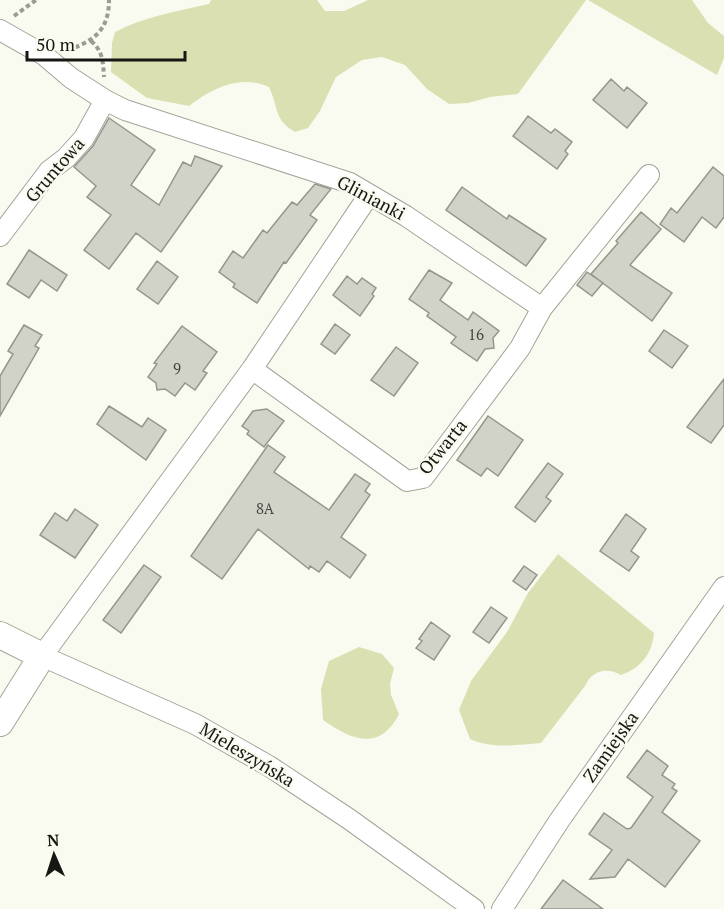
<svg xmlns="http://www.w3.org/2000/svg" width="724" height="909" font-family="'PT Serif',serif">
<rect width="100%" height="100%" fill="#fafbf0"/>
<!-- green -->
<path fill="#dbe0b2" d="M211,0H317L325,11H344L368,0H586L518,94L490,97L468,103L449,104L427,89L405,65L382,57L362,60L336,77L320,111L308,128L295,132C273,119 279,108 269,87C240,74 212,88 189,106L147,98L111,72L112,43L115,32C143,17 178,11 209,4Z
M588,0H692L708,23L724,36V58L717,75Z
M558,554L654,633C652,654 641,668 621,675C607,667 592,670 585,686L541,743C517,745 492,749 470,739L459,710L471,681L507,632L528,593Z
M359,647L382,654L394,668L390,684L391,695L399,714C380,752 351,740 323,720L321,689L329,661Z"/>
<!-- building -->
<path fill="#d1d3c8" stroke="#94968b" stroke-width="1.5" d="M611,79L624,91L627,87L647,103L627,128L593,100Z
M528,116L551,133L555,129L572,142L565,151L568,154L557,169L513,136Z
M109,118L155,150L131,185L159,205L183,162L191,166L195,156L222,166L161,252L136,233L109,269L84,250L111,215L87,197L96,186L74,167L93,146Z
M713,167L724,176V217L716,228L702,217L684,242L660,224L671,208L677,213Z
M315,184L331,189L310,215L317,220L286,263L284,262L257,303L233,287L235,284L219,272L233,251L243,258L263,230L267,233L292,202L297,205Z
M462,187L507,219L509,215L546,239L526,266L446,210Z
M641,212L661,229L630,265L672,293L652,321L591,274L618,243L616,241Z
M29,250L67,275L57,291L41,280L29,298L7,284Z
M157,261L178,277L158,304L137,289Z
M429,270L452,283L440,300L468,320L473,312L499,331L493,338L494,348L485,349L477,361L451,343L456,337L427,316L429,313L409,299Z
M587,272L603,283L592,296L577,285Z
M347,276L357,284L362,278L376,288L372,294L374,296L360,316L333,295Z
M335,324L350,335L335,354L321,344Z
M24,325L42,335L35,346L39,348L0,416V376L13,354L8,351Z
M182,326L217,352L203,371L207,373L195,390L185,383L175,396L165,389L157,390L156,383L148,377L157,364L154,363Z
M664,330L688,346L672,368L649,351Z
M396,347L418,363L394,396L371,380Z
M724,379V425L711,443L687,427Z
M109,406L142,427L148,418L166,430L146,460L97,424Z
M267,409L284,421L264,447L247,434L249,431L242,426L253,411Z
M488,416L523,440L498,476L487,468L481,476L457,460Z
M268,445L285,457L274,472L329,510L355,474L370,484L365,491L370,495L341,537L366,555L350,578L327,561L319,572L310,566L309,569L258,529L222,579L191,556Z
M548,463L563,474L546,497L551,501L535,522L515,507Z
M75,509L98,525L75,558L40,535L55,513L67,521Z
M626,514L646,529L631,551L639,557L629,571L600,551Z
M144,565L161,577L121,633L103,620Z
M524,566L537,575L526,590L513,581Z
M491,607L507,618L489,643L473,632Z
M431,622L450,636L434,660L416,648L422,641L419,639Z
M647,750L668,766L662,775L675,784L672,788L677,791L662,812L700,841L665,887L628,859L615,877L590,879L612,850L589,834L604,813L627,829L631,828L653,797L627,777Z
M563,880L603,909H541Z"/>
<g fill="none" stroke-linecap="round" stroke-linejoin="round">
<defs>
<path id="minor" d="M0,30L44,55L71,78L105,100L125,110L350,183L406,216L542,308L649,175
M369,195L252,369L42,656L195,724L269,766L349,819L474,909
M0,236L49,171L66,158L84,138L105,100
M252,369L407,481L423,478L520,348L542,308
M502,909L559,821L724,587"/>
<path id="tertiary" d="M0,635L42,656L0,723"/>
</defs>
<!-- minor casing -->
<use href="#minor" stroke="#a3a49a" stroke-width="22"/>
<!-- tertiary casing -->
<use href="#tertiary" stroke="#a3a49a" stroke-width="28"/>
<!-- path -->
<path stroke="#9a9b93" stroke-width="4" stroke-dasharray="4.5 3" stroke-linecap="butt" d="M14,16L36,0
M91,41C103,51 103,62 104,77
M68,50C94,41 109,30 109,0"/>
<!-- minor -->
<use href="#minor" stroke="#fff" stroke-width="20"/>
<!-- tertiary -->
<use href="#tertiary" stroke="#fff" stroke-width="26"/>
</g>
<g text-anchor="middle" stroke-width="5" stroke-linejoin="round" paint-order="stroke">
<!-- number labels -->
<g font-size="15" fill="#454640">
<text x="476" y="340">16</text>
<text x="177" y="374">9</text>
<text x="265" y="514">8A</text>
</g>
<!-- street labels -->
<g font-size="18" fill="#161713" stroke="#fafbf0">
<text transform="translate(55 170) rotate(-49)" y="6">Gruntowa</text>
<text transform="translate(371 198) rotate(28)" y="6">Glinianki</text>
<text transform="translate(443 447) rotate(-51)" y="6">Otwarta</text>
<text transform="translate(611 747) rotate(-55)" y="6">Zamiejska</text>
<text transform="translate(247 755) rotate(31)" y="6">Mieleszyńska</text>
</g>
</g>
<!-- north arrow -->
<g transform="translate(54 855) rotate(357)" stroke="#fafbf0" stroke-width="4.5" paint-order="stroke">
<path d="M0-4.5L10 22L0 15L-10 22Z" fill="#161713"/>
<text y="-9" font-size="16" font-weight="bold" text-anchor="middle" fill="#161713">N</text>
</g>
<!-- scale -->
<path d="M27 51v9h158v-9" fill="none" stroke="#161713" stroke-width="3"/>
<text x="36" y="51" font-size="18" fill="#161713" stroke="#fafbf0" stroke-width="4.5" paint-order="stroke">50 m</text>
</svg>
